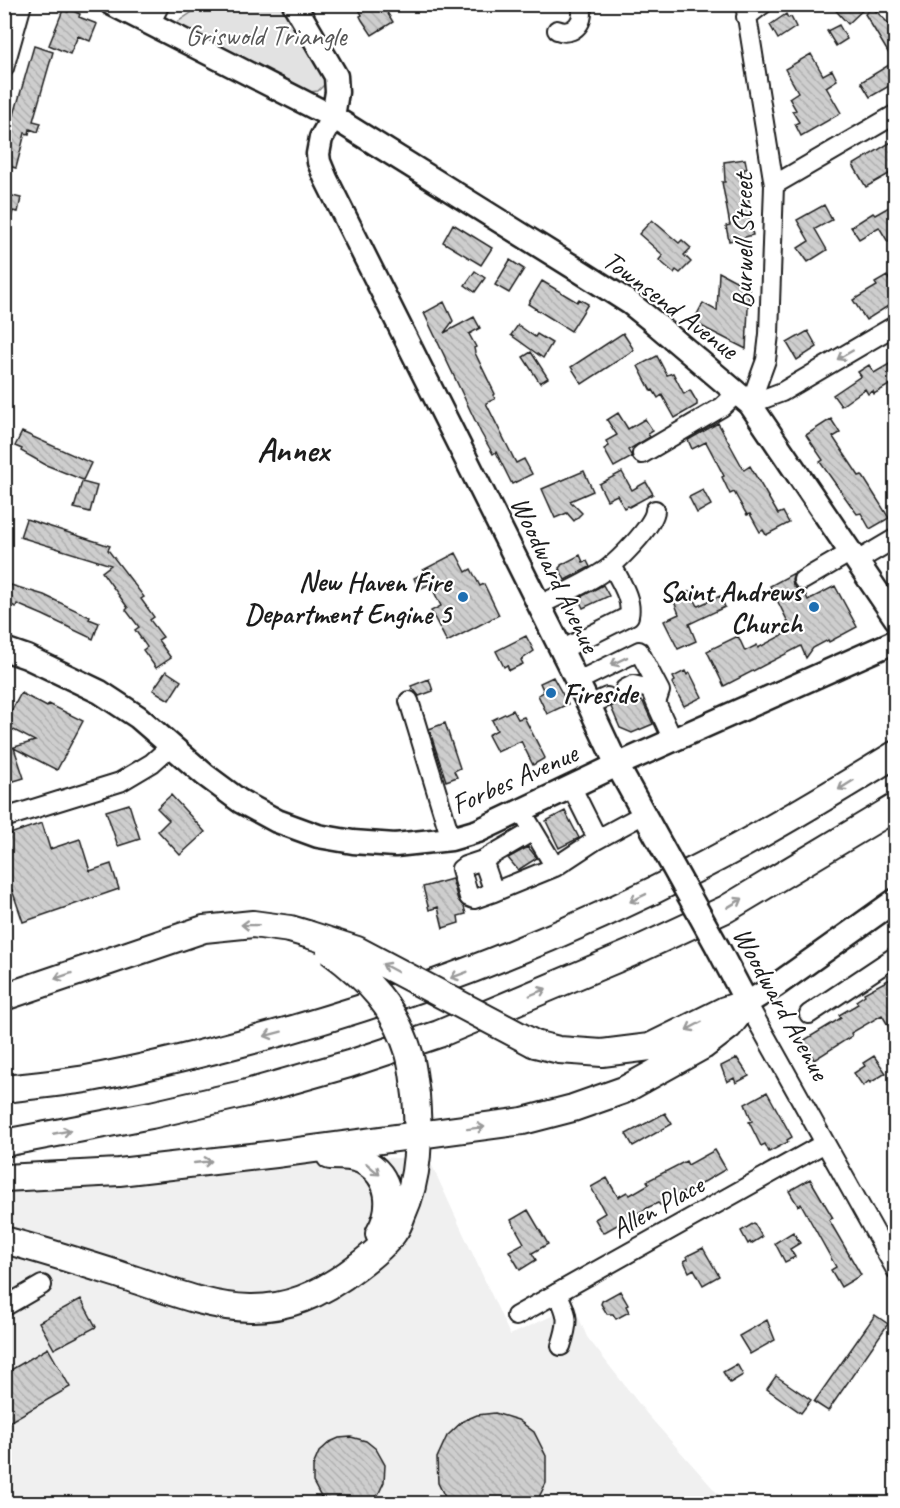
<svg xmlns="http://www.w3.org/2000/svg" width="900" height="1508" font-family="Caveat,sans-serif">
<defs>
<pattern id="building-back-hatch" width="6" height="6" patternUnits="userSpaceOnUse" patternTransform="scale(1.5)"><rect width="6" height="6" fill="#cecece"/><path d="M-1 5l2 2M0 0l6 6M5-1l2 2" fill="none" stroke="#b0b0b0"/></pattern>
</defs>
<rect width="100%" height="100%" fill="#fff"/>
<filter id="ink" filterUnits="userSpaceOnUse"><feTurbulence type="fractalNoise" baseFrequency=".0167" numOctaves="2"/><feDisplacementMap in="SourceGraphic" scale="12" xChannelSelector="R" yChannelSelector="G"/><feConvolveMatrix kernelMatrix="1 2 1 2 8 2 1 2 1" color-interpolation-filters="sRGB"/></filter>
<g filter="url(#ink)">
<!-- built -->
<path fill="#f0f0f0" d="M276,1154L429,1159L510,1335L574,1306L587,1337L647,1414L726,1503L5,1504V1178Z"/>
<!-- green -->
<path fill="#e2e2e2" stroke="#7f7f7f" stroke-width="1.5" d="M203,5H284L326,75L325,84L318,91L309,92L176,23Z"/>
<!-- building -->
<path fill="url(#building-back-hatch)" stroke="#1c1c1c" stroke-width="1.5" d="M356,4H382L393,22L372,35L362,20L360,16L362,15Z
M830,4H869L848,24Z
M872,7L888,23L896,37V82L870,97L861,82L894,62L865,14Z
M69,9L80,14L79,17L97,24L90,41L78,36L70,54L49,45L63,10L68,12Z
M786,14L788,18L791,17L796,27L778,39L770,25Z
M839,25L847,39L836,46L827,31Z
M34,46L53,52L33,121L41,123L38,132L30,129L29,134L25,133L16,168L4,165V143L11,124H8L11,114L14,115Z
M811,54L823,75L832,70L837,80L826,87L841,113L801,136L795,124L799,122L792,111L796,110L789,98L798,92L785,69Z
M896,139V170L866,187L853,165Z
M745,159L747,169H744L751,214H748L753,235L729,241L726,226L730,225L722,182H725L724,162Z
M4,194L21,198L18,212L13,211L7,231L4,230Z
M896,203V237L888,242L879,227L859,239L851,227L873,213L875,215Z
M824,205L832,220L815,229L827,250L808,262L798,248L809,241L797,220Z
M652,220L679,243L682,240L691,248L684,255L691,262L680,273L676,270L674,273L659,260L663,255L639,234Z
M453,224L492,248L481,265L443,242Z
M510,260L524,269L509,293L495,285Z
M475,271L485,278L475,292L465,285Z
M719,272L749,288L746,349L693,322L703,303L717,311Z
M887,276L896,291V301L866,320L853,300L877,286L875,283Z
M542,281L577,302L579,299L588,304L571,331L528,304Z
M444,302L453,321L444,333L474,317L480,328L469,334L476,347L474,348L475,353L495,394L493,395L495,399L486,403L516,463L524,459L532,474L512,484L496,452L493,454L481,433L424,313Z
M518,325L535,337L537,334L552,343L543,358L511,335Z
M808,331L817,347L797,360L787,343Z
M623,333L634,350L582,384L571,367Z
M531,352L548,378L540,383L523,357Z
M657,356L667,375L673,373L684,394L690,390L697,402V405L675,418L662,395L658,398L653,390L651,391L638,366Z
M896,360V381L874,394L873,391L868,394L865,389L841,406L833,395L861,376L858,372L869,365L874,373Z
M618,413L628,429L645,419L653,431L648,434L650,437L628,450L632,457L614,467L604,449L609,446L606,441L617,435L607,420Z
M831,419L840,433L833,437L859,476L862,475L889,518L870,529L861,513L857,514L832,479L820,462L823,460L806,435Z
M718,423L744,470L750,466L778,514L783,512L789,523L766,535L763,530L760,532L750,514L747,515L734,492L730,494L722,477L724,476L706,442L692,449L688,440Z
M22,432L91,463L83,480L46,465L21,451L22,449L15,446Z
M584,471L593,491L570,501L582,513L574,521L567,513L555,518L542,489Z
M622,472L632,490L646,482L653,494L629,507L628,506L624,508L617,495L607,500L599,484Z
M82,482L97,486L90,512L74,508Z
M703,490L711,505L697,513L689,497Z
M26,519L110,546L108,550L144,597L141,599L154,617L150,620L163,637L158,640L171,658L156,668L143,650L147,647L135,630L139,627L126,610L128,608L102,572L111,565L20,537Z
M456,553L466,572L471,569L480,586L484,584L499,615L447,642L431,611L441,606L430,584L419,589L414,578L424,573L423,570Z
M580,555L583,562L587,561L590,567L565,580L559,568L561,566V565Z
M794,573L792,579L793,585L798,590L804,591L808,600L835,586L857,627L829,642L828,640L813,648L806,658L801,646L724,686L707,651L738,636L745,651L757,645L758,648L792,630L770,586Z
M4,583L44,595L90,617L89,619L99,623L93,639L43,615L17,604L16,607L4,602Z
M603,585L609,596L583,608L580,602L577,604L575,600Z
M690,591L698,606L720,596L725,607L689,624L696,641L678,649L664,621L679,614L673,599Z
M526,636L534,651L521,660L523,664L512,669L509,670L507,665L504,667L496,651Z
M166,671L181,681L169,700L153,690Z
M685,671L687,675L690,673L702,697L684,706L672,683L675,681L673,677Z
M553,677L568,704L547,714L538,695L544,692L540,683Z
M429,679L433,691L419,696L411,686Z
M21,693L47,707L49,704L83,721L57,770L14,748L24,778L4,784V750L35,741L4,725Z
M618,698L625,700L633,698L643,702L653,724L632,733L620,728L611,707L616,703Z
M513,710L518,719L524,717L545,758L533,765L521,741L497,752L488,735L497,730L492,720Z
M445,723L460,768L454,771L457,777L446,781L429,729Z
M171,795L205,832L180,855L158,831L169,820L157,808Z
M129,804L140,839L118,846L106,811Z
M565,811L579,838L559,848L546,821Z
M42,823L50,849L80,839L90,871L111,864L119,889L23,922L12,890L4,893V836Z
M528,847L537,858L518,870L508,858Z
M452,879L458,900L464,907L466,914L458,916L459,923L443,928L438,907L429,910L423,887Z
M890,979L896,988V1039L882,1015L851,1033L852,1036L814,1060L803,1041L841,1018L839,1015L858,1004L856,1001L865,995L864,993Z
M874,1056L886,1073L870,1083L869,1081L863,1086L854,1073L865,1066L863,1063Z
M737,1058L749,1076L736,1083L734,1078L727,1082L721,1066Z
M767,1092L792,1137L787,1140L788,1142L769,1152L765,1144L761,1146L749,1122L752,1121L745,1104Z
M665,1113L672,1124L633,1146L626,1134Z
M715,1150L726,1169L684,1194L683,1192L660,1205L658,1203L649,1207L603,1233L602,1231L595,1219L605,1213L591,1187L607,1178L618,1197L627,1192L630,1195L649,1184L647,1181L686,1161L688,1165Z
M810,1179L833,1218L829,1220L861,1275L841,1287L831,1270L836,1267L801,1204L798,1206L789,1191Z
M528,1210L548,1244L532,1253L536,1260L520,1270L509,1251L524,1243L511,1220Z
M754,1223L762,1237L751,1244L750,1242L748,1244L741,1231Z
M793,1232L800,1243L790,1249L795,1257L785,1262L775,1243Z
M703,1248L719,1276L703,1285L694,1269L689,1272L684,1261L688,1259L687,1256Z
M620,1291L628,1305L626,1306L629,1312L616,1319L613,1314H607L601,1304L602,1301Z
M81,1299L96,1327L54,1349L39,1322Z
M875,1315L888,1324L828,1411L814,1402Z
M767,1320L775,1340L750,1354L739,1336Z
M48,1348L70,1387L4,1425V1374Z
M737,1364L743,1375L730,1383L723,1372Z
M776,1376L811,1400L801,1413L767,1389Z
M495,1413L518,1420L534,1432L546,1456V1483L536,1503H448L438,1483L437,1458L447,1436L463,1421L477,1415Z
M351,1437L366,1441L376,1449L385,1465L384,1482L378,1495L369,1503H329L321,1497L313,1482V1466L319,1452L330,1442L339,1438Z"/>
<g fill="none" stroke-linecap="round" stroke-linejoin="round">
<defs>
<path id="minor" d="M745,4L774,185L769,334L766,360L750,404
M746,17L763,4
M150,24L160,4
M557,30C574,37 587,20 580,4
M4,68L22,4
M774,185L896,114
M750,404L782,392L896,325
M642,454L722,407L737,393
M857,561L896,538
M803,580L851,552
M538,606C559,595 582,586 601,573C615,565 655,525 655,510
M561,650L629,616C633,599 619,580 612,565
M576,682L639,651L660,691L656,703L673,740
M625,689L633,685L650,689L656,703
M409,701L451,839
M589,705L607,697
M521,810L555,867L596,840V836L571,786
M4,818L120,782L152,763L172,745
M596,840L644,814
M483,860L494,892L555,867
M494,892L474,899L469,897L461,869L465,866L483,860L533,831
M747,1003L896,1270
M809,1014L896,956
M557,1293C569,1315 569,1322 561,1346
M4,1307L42,1285
M516,1316L825,1143"/>
<path id="major" d="M112,4L333,117L575,268L630,303L651,320L750,404L896,619
M294,4L336,76L337,92L333,117L321,138L318,154L319,162L326,179L589,705L617,765L661,845
M4,649L27,657L100,692L138,717L205,775L240,801L277,821L318,836L353,842L395,845L451,839L478,831L617,765L896,641
M718,948L747,1003L775,986L896,900"/>
<path id="highway" d="M4,997L204,929L253,924L290,929L307,934
M535,1044L559,1050L602,1053L650,1047L725,1010L744,1004
M4,1089C32,1086 59,1083 86,1079C140,1069 193,1056 246,1042C404,1000 558,941 704,865C770,831 833,793 896,754
M4,1143L151,1115L247,1093L349,1064L439,1034L631,953L726,909L896,807
M330,1156C341,1156 354,1156 363,1161C392,1176 394,1208 379,1234
M4,1178L119,1172L276,1154L523,1121L573,1108L624,1090L703,1046L729,1026L747,1003
M4,1240C46,1251 86,1264 127,1277C218,1308 274,1332 358,1266C370,1257 385,1245 394,1232C398,1227 400,1221 402,1215C420,1176 419,1137 416,1095"/>
</defs>
<!-- minor casing -->
<use href="#minor" stroke="#1c1c1c" stroke-width="22"/>
<!-- major casing -->
<use href="#major" stroke="#1c1c1c" stroke-width="27"/>
<!-- highway casing -->
<use href="#highway" stroke="#1c1c1c" stroke-width="30"/>
<!-- minor -->
<use href="#minor" stroke="#fff" stroke-width="18"/>
<!-- major -->
<use href="#major" stroke="#fff" stroke-width="22"/>
<!-- highway -->
<use href="#highway" stroke="#fff" stroke-width="26"/>
<defs>
<path id="major-bridge" d="M661,845L718,948"/>
<path id="highway-bridge" d="M307,934L357,950L535,1044
M330,951C368,979 395,1007 409,1053C413,1066 414,1081 416,1095"/>
</defs>
<!-- major-bridge casing -->
<use href="#major-bridge" stroke="#1c1c1c" stroke-width="27" stroke-linecap="butt"/>
<!-- highway-bridge casing -->
<use href="#highway-bridge" stroke="#1c1c1c" stroke-width="30" stroke-linecap="butt"/>
<!-- major-bridge -->
<use href="#major-bridge" stroke="#fff" stroke-width="22"/>
<!-- highway-bridge -->
<use href="#highway-bridge" stroke="#fff" stroke-width="26"/>
</g>
<!-- one-way arrows -->
<defs><path id="oneway-shaft" d="M-6 0H5M1.5-3L5.5 0L1.5 3" fill="none" stroke-width="1.6" stroke-linecap="round" stroke-linejoin="round" transform="scale(1.5)"/></defs>
<g stroke="#999">
<use href="#oneway-shaft" transform="translate(845 355) rotate(150)"/>
<use href="#oneway-shaft" transform="translate(619 661) rotate(154)"/>
<use href="#oneway-shaft" transform="translate(846 785) rotate(148)"/>
<use href="#oneway-shaft" transform="translate(638 898) rotate(154)"/>
<use href="#oneway-shaft" transform="translate(735 903) rotate(-31)"/>
<use href="#oneway-shaft" transform="translate(250 925) rotate(-179)"/>
<use href="#oneway-shaft" transform="translate(390 968) rotate(-152)"/>
<use href="#oneway-shaft" transform="translate(459 975) rotate(159)"/>
<use href="#oneway-shaft" transform="translate(63 976) rotate(161)"/>
<use href="#oneway-shaft" transform="translate(538 992) rotate(-23)"/>
<use href="#oneway-shaft" transform="translate(694 1026) rotate(152)"/>
<use href="#oneway-shaft" transform="translate(273 1034) rotate(165)"/>
<use href="#oneway-shaft" transform="translate(476 1128) rotate(-7)"/>
<use href="#oneway-shaft" transform="translate(62 1132) rotate(-11)"/>
<use href="#oneway-shaft" transform="translate(203 1162) rotate(-6)"/>
<use href="#oneway-shaft" transform="translate(373 1169) rotate(40)"/>
</g>
</g>
<!-- markers -->
<g fill="#1f6fb2" stroke="#fff" stroke-width="2">
<circle cx="463" cy="597" r="6"/>
<circle cx="814" cy="607" r="6"/>
<circle cx="551" cy="693" r="6"/>
</g>
<g text-anchor="middle" stroke-width="4.5" stroke-linejoin="round" paint-order="stroke">
<!-- park labels -->
<g font-size="28" fill="#575757" stroke="#fff">
<text x="266" y="45">Griswold Triangle</text>
</g>
<!-- street labels -->
<g font-size="28" fill="#1c1c1c" stroke="#fff">
<text transform="translate(742 241) rotate(-90)" y="10">Burwell Street</text>
<text transform="translate(671 304) rotate(37)" y="10">Townsend Avenue</text>
<text transform="translate(556 574) rotate(64)" y="10">Woodward Avenue</text>
<text transform="translate(514 778) rotate(-24)" y="10">Forbes Avenue</text>
<text transform="translate(782 1003) rotate(61)" y="10">Woodward Avenue</text>
<text transform="translate(657 1206) rotate(-29)" y="10">Allen Place</text>
</g>
<!-- poi labels -->
<g font-size="28" font-weight="bold" fill="#1c1c1c" stroke="#fff" text-anchor="end">
<text x="451" y="591">New Haven Fire<tspan x="451" dy="32">Department Engine 5</tspan></text>
<text x="802" y="601">Saint Andrews<tspan x="802" dy="32">Church</tspan></text>
<text x="563" y="703" text-anchor="start">Fireside</text>
</g>
<!-- district labels -->
<g font-size="34" font-weight="bold" fill="#1c1c1c" stroke="#fff">
<text x="293" y="461">Annex</text>
</g>
</g>
<!-- margin -->
<rect width="900" height="1508" fill="none" stroke="#fff" stroke-width="24"/>
<rect x="12" y="12" width="876" height="1484" fill="none" stroke="#1c1c1c" stroke-width="2" filter="url(#ink)"/>
</svg>
